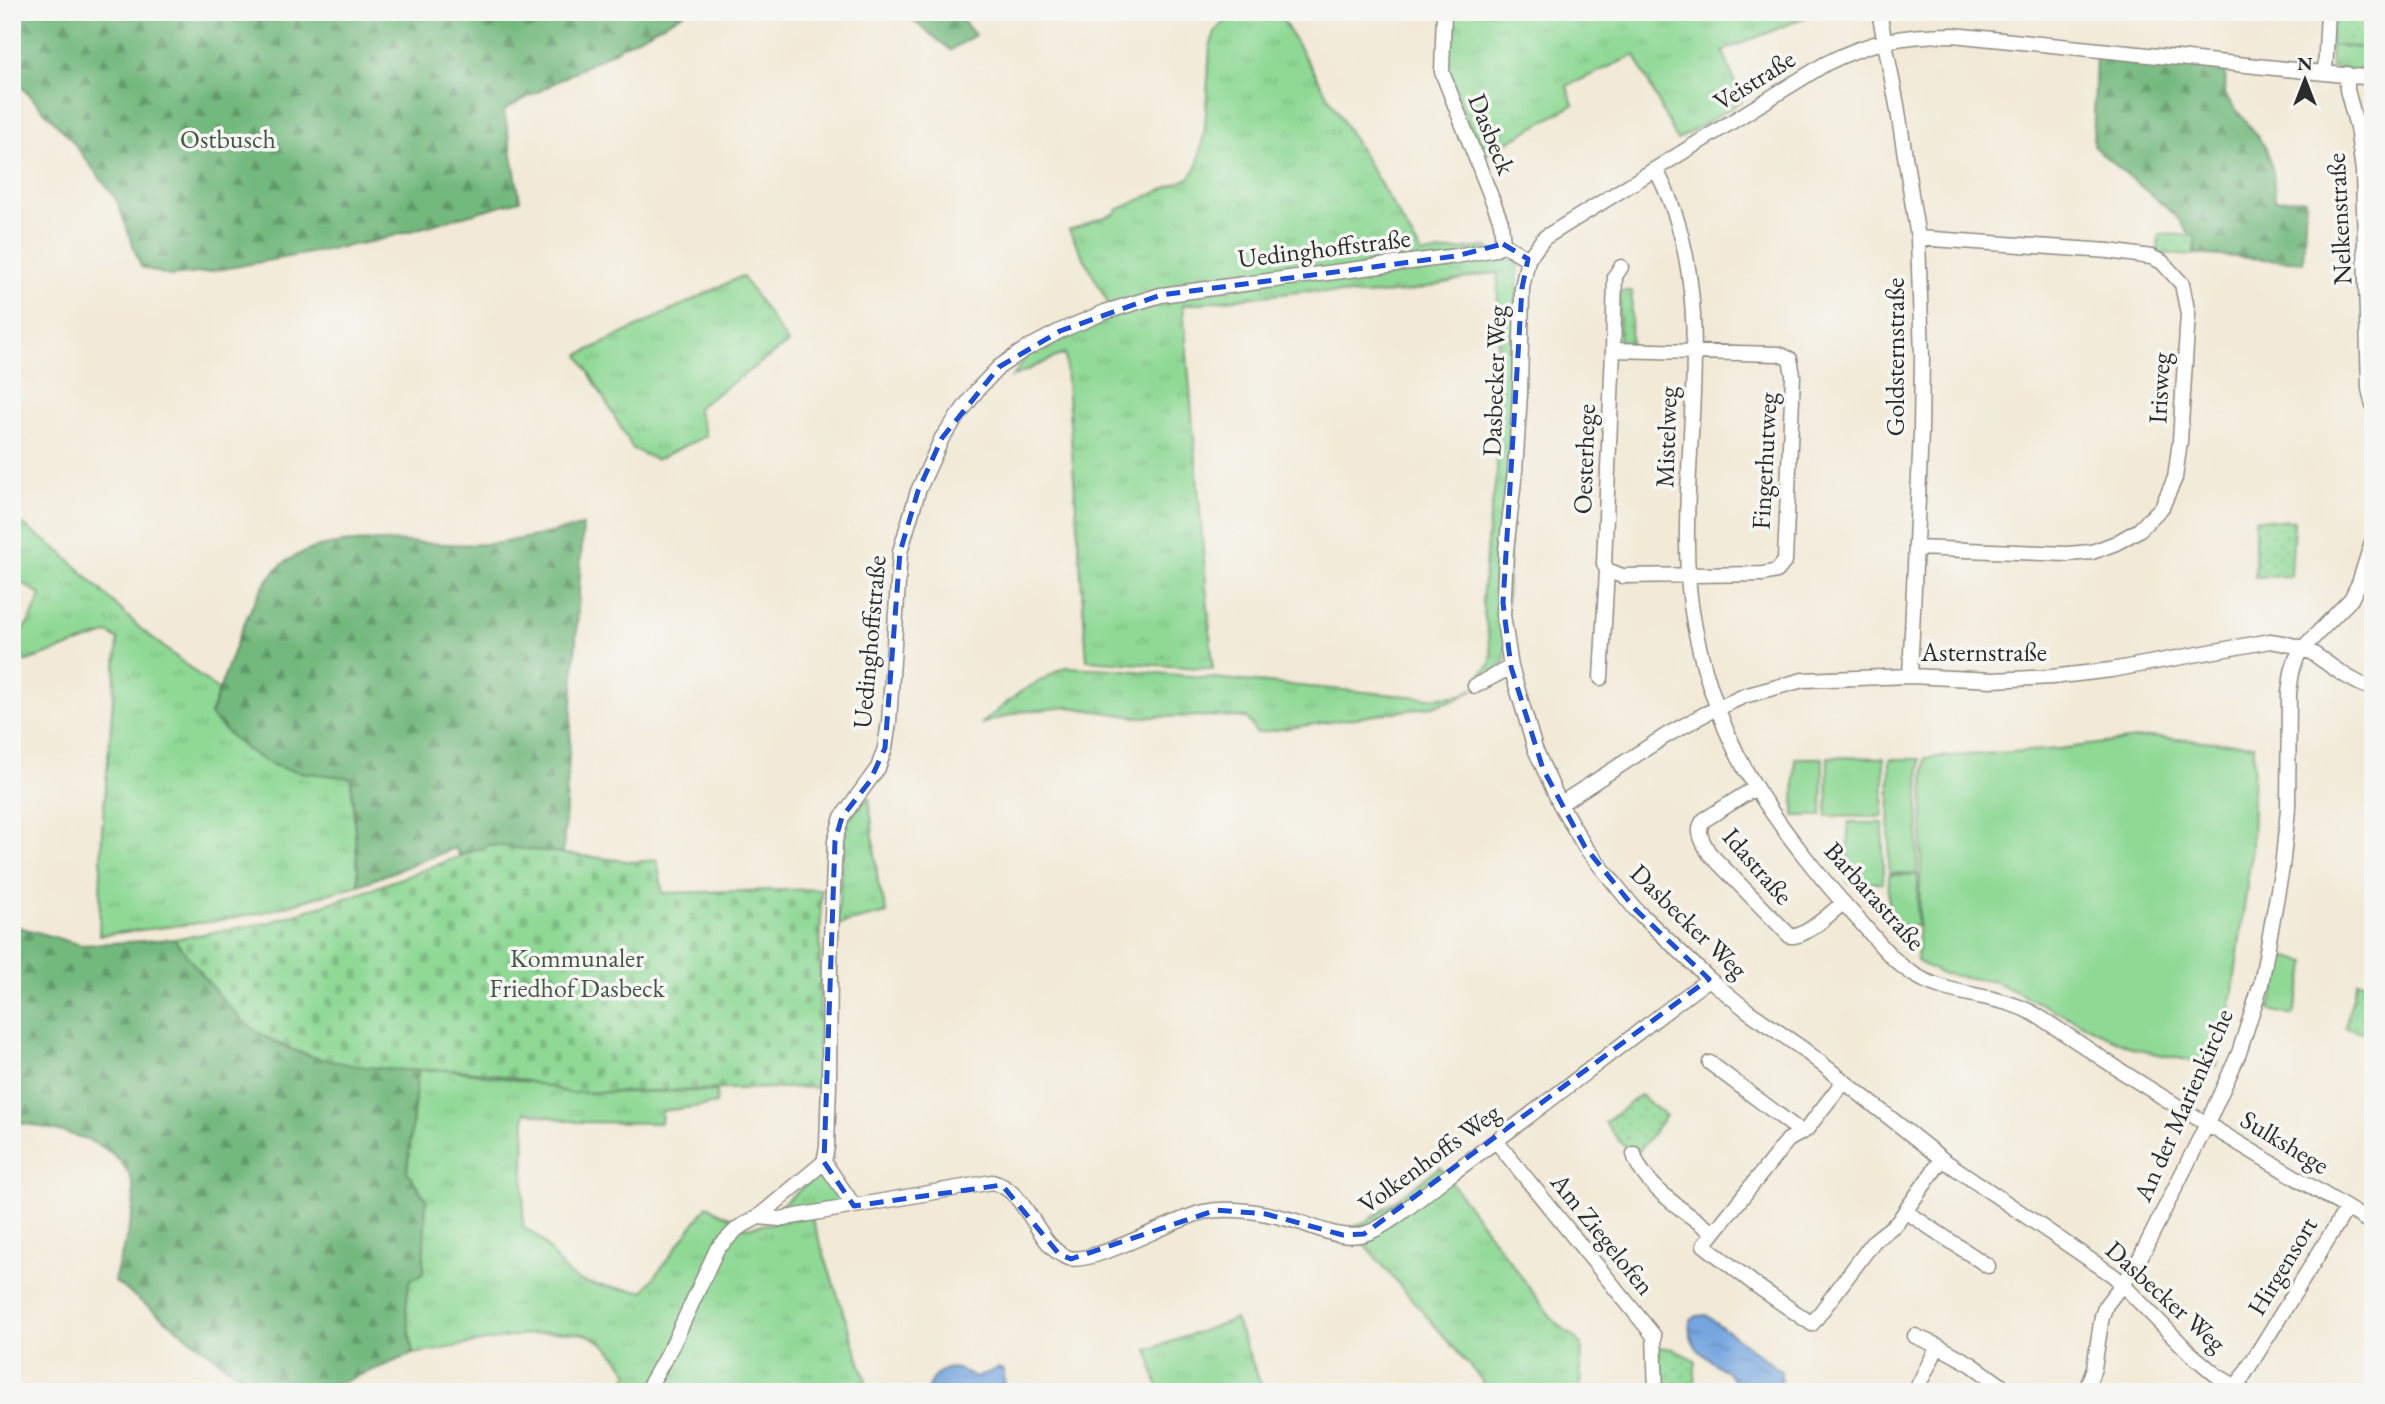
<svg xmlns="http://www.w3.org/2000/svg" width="2385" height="1404" font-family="'EB Garamond',serif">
<defs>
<pattern id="grass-tufts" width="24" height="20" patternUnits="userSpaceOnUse" patternTransform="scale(1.75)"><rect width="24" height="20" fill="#8fd995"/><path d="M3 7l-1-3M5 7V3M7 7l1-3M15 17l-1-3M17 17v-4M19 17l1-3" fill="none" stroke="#7cba81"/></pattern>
<pattern id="forest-firs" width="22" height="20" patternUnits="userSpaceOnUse" patternTransform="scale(1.75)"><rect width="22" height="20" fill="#73b97e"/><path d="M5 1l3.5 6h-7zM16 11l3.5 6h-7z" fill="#5f9767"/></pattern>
<pattern id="cemetery-stones" width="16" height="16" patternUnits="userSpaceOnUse" patternTransform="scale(1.75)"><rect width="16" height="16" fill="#8fd995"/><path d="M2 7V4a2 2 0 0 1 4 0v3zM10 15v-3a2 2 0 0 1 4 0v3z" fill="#7cba81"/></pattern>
<pattern id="park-dots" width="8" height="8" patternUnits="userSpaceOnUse" patternTransform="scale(1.75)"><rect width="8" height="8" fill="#8fd995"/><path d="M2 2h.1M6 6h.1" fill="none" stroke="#7cba81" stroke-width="1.8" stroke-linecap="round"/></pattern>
<pattern id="water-ripples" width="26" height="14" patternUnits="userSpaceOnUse" patternTransform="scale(1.75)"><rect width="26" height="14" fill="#74a6df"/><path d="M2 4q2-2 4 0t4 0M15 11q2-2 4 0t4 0" fill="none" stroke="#5f87b5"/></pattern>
</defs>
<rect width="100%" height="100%" fill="#f6f6f2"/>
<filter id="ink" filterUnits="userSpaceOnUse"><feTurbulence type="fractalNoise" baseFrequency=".0143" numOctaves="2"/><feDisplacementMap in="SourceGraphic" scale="14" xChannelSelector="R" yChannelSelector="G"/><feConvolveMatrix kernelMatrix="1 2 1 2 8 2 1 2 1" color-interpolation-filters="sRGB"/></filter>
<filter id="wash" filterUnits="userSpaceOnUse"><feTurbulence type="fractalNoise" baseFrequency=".00686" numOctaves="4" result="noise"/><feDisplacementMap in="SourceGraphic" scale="28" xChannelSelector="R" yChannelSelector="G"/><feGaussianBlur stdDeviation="1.57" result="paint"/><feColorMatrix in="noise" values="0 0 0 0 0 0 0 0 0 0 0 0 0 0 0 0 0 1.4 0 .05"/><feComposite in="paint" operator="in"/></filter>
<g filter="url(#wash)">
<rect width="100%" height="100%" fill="#f2ead7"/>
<!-- grass -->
<path fill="url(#grass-tufts)" stroke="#5d8260" stroke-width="2" d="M1235,12H1278L1422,254L1486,247L1518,264L1505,661L1497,670L1480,679V675L1490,665L1492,654L1482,603L1488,531L1497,472L1498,273L1485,274L1406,292L1362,295L1307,291L1183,305L1213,669L1087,660L1065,353L1012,377L1029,353L1110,314L1107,301L1069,230L1116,213L1117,210L1189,178L1197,167L1205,128L1210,46L1216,30Z
M1447,12H1818L1723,51L1742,101L1677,140L1635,55L1567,86L1573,105L1481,157L1444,62Z
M2330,45L2373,49V71L2331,67Z
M742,276L788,343L697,408L706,436L656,460L633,449L579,355Z
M12,517L61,552L141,629L219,691L210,715L351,778L359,885L264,912L215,921L99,935L102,832L118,640L109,633L12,666V637C29,630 34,611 41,595L12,577Z
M1065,667L1114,669L1430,698L1462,695L1496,675L1457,699L1429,707L1256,733L1247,718L1218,716L1137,717L1069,707L1020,712L981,724L1020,692Z
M869,797L878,883L887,913L837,925L844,830L848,819Z
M418,1069L452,1070L541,1084L569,1093L717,1091L716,1104L662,1111L661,1123L577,1122L525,1112L523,1228C548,1236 554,1268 578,1280C592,1287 628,1289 644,1291L707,1206L734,1219L746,1228L811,1216L866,1380L852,1392H619L629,1373C618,1358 608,1343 590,1336C554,1322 455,1349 413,1354L406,1310L409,1281L407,1171Z
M1440,1167L1554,1321L1582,1344L1580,1392H1485L1481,1379L1350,1228L1367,1221Z
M819,1174H830L842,1199L839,1205L785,1214L780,1212V1206Z
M1235,1319L1264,1392H1159L1148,1350Z"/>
<!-- forest -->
<path fill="url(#forest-firs)" stroke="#4f7254" stroke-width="2" d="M12,12H686L504,110L520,200L375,241L207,272L170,276L141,267L116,199L69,137L12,77Z
M902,12H955L975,35L951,50Z
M2096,53L2226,67L2225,95L2266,148L2273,172L2275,200L2306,199L2303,262L2196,254L2195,241L2175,215L2093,146Z
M583,526L563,854L490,845L459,855L455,848L359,885L351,778C330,775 306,774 285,769C254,761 231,737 210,715C226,674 247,600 276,570C321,523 428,549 488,544C520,541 552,532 583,526Z
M12,925L81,945L174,939C198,969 222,1004 252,1028C293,1060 368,1070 418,1069L407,1171L426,1199L423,1274L409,1281L406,1310L413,1354L317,1392H253L240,1376L114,1281C120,1257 130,1232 133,1208C143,1140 61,1132 12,1121Z"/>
<!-- cemetery -->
<path fill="url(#cemetery-stones)" stroke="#5d8260" stroke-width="2" d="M490,845L635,862L657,860L663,893L821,889L819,1087L569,1093C533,1081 488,1071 450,1070C430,1069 411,1071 391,1069C345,1066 294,1056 255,1030C229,1012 195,965 174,939L267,923L364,892Z"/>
<!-- park -->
<path fill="url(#park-dots)" stroke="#5d8260" stroke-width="2" d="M2331,12H2373V49L2330,45Z
M2159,234L2195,236L2194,255L2158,253Z
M1620,291H1632L1631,344H1624L1618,336Z
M2255,519L2294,521L2291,576L2255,577Z
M2357,981L2373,984V1034L2345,1028Z
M1640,1095L1666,1116L1639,1151L1633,1152L1621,1143L1605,1123Z
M1659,1347L1673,1349L1695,1360V1389L1658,1388Z"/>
<!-- pitch -->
<path fill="#8fd995" stroke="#5d8260" stroke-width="2" d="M2151,737L2254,745L2252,847L2230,1014L2216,1066L2134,1049L1996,982L1939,973L1917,961L1925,758L2058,749Z
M1828,757L1884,758L1883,817L1827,816Z
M1795,758H1823L1822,816H1794Z
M1890,759H1920L1917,874L1889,873Z
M1848,823H1883V883H1848Z
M1889,875H1918L1917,926H1888Z
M2283,956L2307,962L2293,1016L2269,1010Z"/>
<!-- water -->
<path fill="url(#water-ripples)" stroke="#506885" stroke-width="2" d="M1706,1315L1781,1371V1381L1777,1384L1773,1392H1740C1732,1362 1684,1360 1690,1321L1697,1316Z
M998,1368L1004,1371L1005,1392H927C930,1376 944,1364 961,1370C966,1373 970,1376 976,1378Z"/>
</g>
<g filter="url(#ink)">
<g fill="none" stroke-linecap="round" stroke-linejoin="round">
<defs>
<path id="minor" d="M1444,12L1442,72L1501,222L1503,244
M1879,12L1897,105L1918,238L1919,268L1922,356L1921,432L1910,676
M2325,72L2328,12
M2347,74V90L2357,127L2363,171L2369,389L2373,405
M1656,170C1722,292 1680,442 1688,574C1692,644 1719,729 1756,788C1782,830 1822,880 1856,917C1873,935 1889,958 1910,972C1947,998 1997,992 2036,1015C2070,1036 2103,1060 2137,1081C2215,1130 2294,1176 2373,1224
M1503,244L1528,259
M1613,350L1779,354L1790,359L1793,375L1785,561L1777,571L1763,574L1622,576L1607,570L1604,564Z
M1613,350L1615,276L1621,267
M1916,548L2067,554L2092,552L2116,543L2139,530L2162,507L2175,478L2180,441L2188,314L2182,284L2162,262L2151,257L2109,251L1918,238
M1601,678L1607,570
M1475,686L1511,667
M1755,788L1704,820C1695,831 1703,842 1709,853L1790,936C1805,939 1831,912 1843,903
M1560,804L1667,735L1705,714L1744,696L1803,680L1910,676L1993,680L2052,677L2111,670L2270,641C2285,643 2301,646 2314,654C2334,668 2350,681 2373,689
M1710,1063L1801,1132
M1843,1082L1806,1130L1788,1140L1704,1245L1757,1286L1812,1324L1874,1241L1897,1223L1942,1159
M1496,1141L1654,1336L1656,1392
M1634,1154C1642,1186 1688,1213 1713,1233
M824,1162L854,1206
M1905,1211L1988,1266
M758,1217L780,1219L992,1182C1029,1190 1037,1249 1069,1258C1093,1265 1174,1219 1203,1212C1233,1206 1264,1212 1292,1220C1315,1226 1340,1241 1364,1234C1389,1227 1425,1193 1447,1177C1535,1113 1621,1044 1709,979
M1915,1336L1938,1346
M2237,1386L2347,1208
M646,1392L673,1344L717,1249L738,1228L758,1217L824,1162L827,1147L829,1082L830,964L835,841L842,817L878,768L885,748L889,722L900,552L918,491L942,438L978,389L999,367L1024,350L1060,331L1105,312L1161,295L1456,256L1496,249L1503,244
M1915,1392L1938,1346L1971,1364L2010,1392
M2085,1392L2094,1368L2102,1316L2106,1305L2135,1268L2207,1124L2239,1053L2261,984L2282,868L2288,809L2289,693L2292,672L2296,659L2302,649L2351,599L2359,583L2373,539
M2245,1392L2216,1375L2190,1353L2114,1276L1942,1159L1803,1049L1748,1011L1709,979L1636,910L1585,847L1560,804L1535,749L1511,667L1503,615L1506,551L1515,471L1520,394L1522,288L1528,259L1544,238L1825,64C1870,41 1903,35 1953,35L2373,78"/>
</defs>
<!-- minor casing -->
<use href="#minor" stroke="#8e8a81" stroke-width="17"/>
<!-- minor -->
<use href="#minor" stroke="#fff" stroke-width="14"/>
</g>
</g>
<!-- marked area -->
<path fill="none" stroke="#1d4ed8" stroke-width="5" stroke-dasharray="14 9" stroke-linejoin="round" d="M1503,244L1528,259L1522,288L1503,603L1511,667L1543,769L1585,847L1636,910L1709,979L1364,1234L1343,1235L1266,1214L1216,1210L1071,1259L1059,1254L1002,1185L854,1206L824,1162L835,841L842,817L870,781L885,748L900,552L918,491L942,438L999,367L1060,331L1161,295L1456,256Z"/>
<g text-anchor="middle" stroke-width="7" stroke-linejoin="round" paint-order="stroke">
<!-- street labels -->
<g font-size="26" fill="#2b2b2b" stroke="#f6f6f2">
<text transform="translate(1754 80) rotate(-32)" y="9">Veistraße</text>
<text transform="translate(1492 134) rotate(68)" y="9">Dasbeck</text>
<text transform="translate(2339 219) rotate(-93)" y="9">Nelkenstraße</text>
<text transform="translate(1324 248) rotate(-7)" y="9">Uedinghoffstraße</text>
<text transform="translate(1895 357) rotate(-90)" y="9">Goldsternstraße</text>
<text transform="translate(1494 381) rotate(-88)" y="9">Dasbecker Weg</text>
<text transform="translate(2159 388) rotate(-87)" y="9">Irisweg</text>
<text transform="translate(1666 437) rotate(-88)" y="9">Mistelweg</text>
<text transform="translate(1584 459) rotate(-88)" y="9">Oesterhege</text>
<text transform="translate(1764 461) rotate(-87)" y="9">Fingerhutweg</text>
<text transform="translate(869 642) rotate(-85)" y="9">Uedinghoffstraße</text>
<text x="1984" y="661">Asternstraße</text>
<text transform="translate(1758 866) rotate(49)" y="9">Idastraße</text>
<text transform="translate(1875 896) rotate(48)" y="9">Barbarastraße</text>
<text transform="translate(1689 921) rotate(44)" y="9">Dasbecker Weg</text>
<text transform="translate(2183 1105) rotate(-66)" y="9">An der Marienkirche</text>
<text transform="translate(2285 1142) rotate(31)" y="9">Sulkshege</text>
<text transform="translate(1429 1158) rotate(-36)" y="9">Volkenhoffs Weg</text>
<text transform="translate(1603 1234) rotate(51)" y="9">Am Ziegelofen</text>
<text transform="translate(2282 1266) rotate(-59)" y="9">Hirgensort</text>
<text transform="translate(2166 1296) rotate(42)" y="9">Dasbecker Weg</text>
</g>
<!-- park labels -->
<g font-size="26" fill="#445646" stroke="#f6f6f2">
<text x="228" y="148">Ostbusch</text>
<text x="577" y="967">Kommunaler<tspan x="577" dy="30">Friedhof Dasbeck</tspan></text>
</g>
</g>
<!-- margin -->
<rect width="2385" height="1404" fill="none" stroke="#f6f6f2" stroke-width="42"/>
<!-- north arrow -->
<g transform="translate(2305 80)" stroke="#f6f6f2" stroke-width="5" paint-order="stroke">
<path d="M0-5L12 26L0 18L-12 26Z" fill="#2b2b2b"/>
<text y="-10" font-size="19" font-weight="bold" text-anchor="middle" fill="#2b2b2b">N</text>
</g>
</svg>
